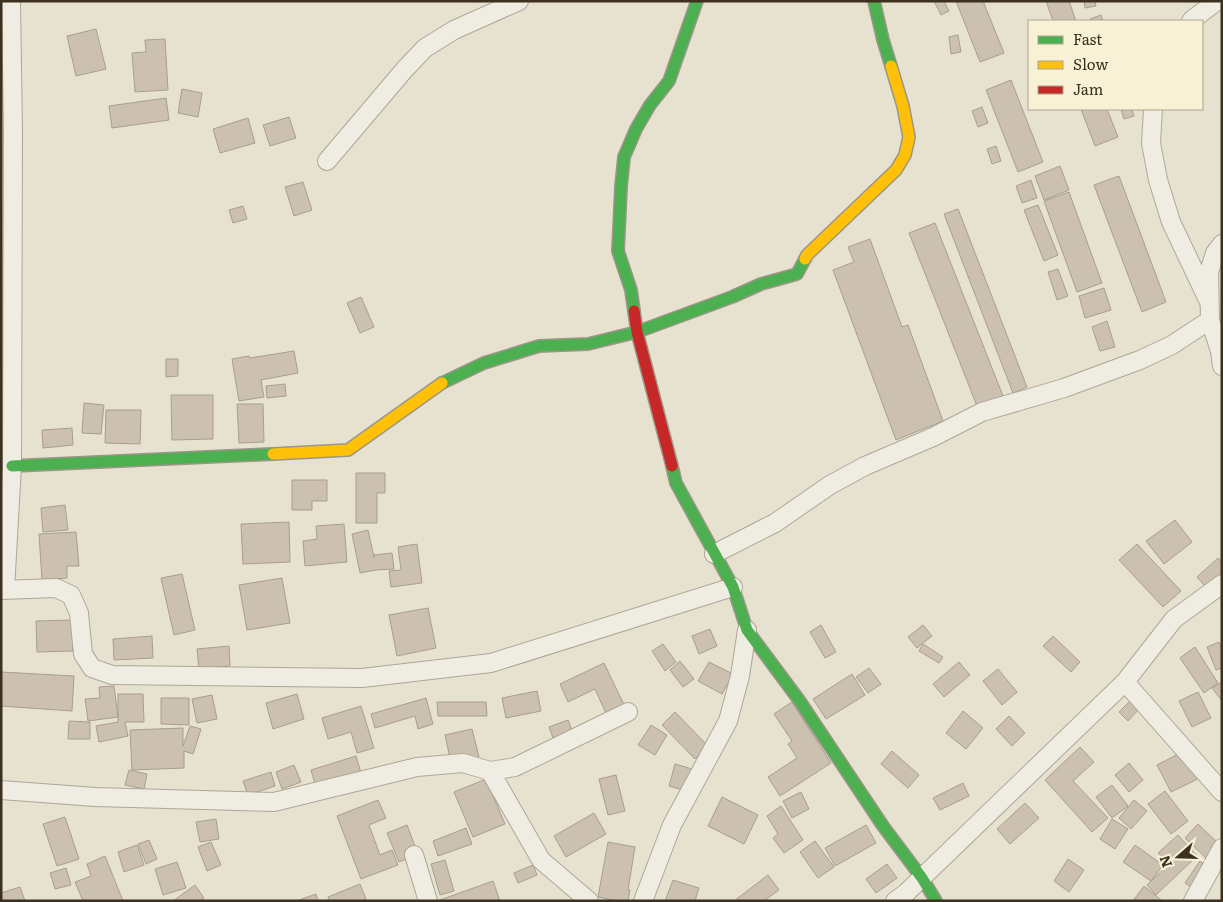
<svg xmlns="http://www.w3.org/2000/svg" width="1223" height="902" font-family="Literata,serif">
<rect width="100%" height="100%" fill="#e7e2d0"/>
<!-- building -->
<path fill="#ccc0b0" stroke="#a89e8f" d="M934,1H944L949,11L941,15Z
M956,1H983L1004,53L980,62Z
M1046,1H1069L1076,21H1053Z
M1084,1H1095L1096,6L1085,8Z
M1101,15L1103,21H1091L1090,19Z
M96,29L106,69L76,76L67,36Z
M958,35L961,52L951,54L949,37Z
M165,39L168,90L135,92L132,53L146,52L145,40Z
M1011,80L1043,162L1018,172L986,90Z
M182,89L202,93L198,117L178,113Z
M166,98L169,120L112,128L109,106Z
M982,107L988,123L978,127L972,111Z
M1081,109H1107L1118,137L1095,146Z
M1121,109H1132L1134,116L1124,119Z
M289,117L296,138L270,146L263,125Z
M248,118L255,143L220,153L213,129Z
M996,146L1001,161L992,164L987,149Z
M1060,166L1069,190L1044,200L1035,176Z
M1119,176L1166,302L1142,312L1094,185Z
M1031,180L1037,198L1022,203L1016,186Z
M303,182L312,210L294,216L285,187Z
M1069,192L1102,283L1077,292L1044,201Z
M1038,205L1058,255L1044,261L1024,210Z
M243,206L247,219L233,223L229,210Z
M958,209L1027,387L1013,393L944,214Z
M935,223L1003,396L977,406L909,233Z
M870,239L902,327L908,325L943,421L896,440L833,270L854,262L848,247Z
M1058,269L1068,296L1057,300L1048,272Z
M1104,288L1111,310L1085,318L1079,296Z
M361,297L374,327L360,333L347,303Z
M1107,321L1115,347L1100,351L1092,327Z
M294,351L298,373L261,380L264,397L239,401L232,359L249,356L250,358Z
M166,359H178V376L166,377Z
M285,384L286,396L267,398L266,386Z
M171,395H213V439L172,440Z
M84,403L104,405L101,434L82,433Z
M237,404H263L264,442L239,443Z
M106,410H141L140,444L105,443Z
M72,428L73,445L43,448L42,430Z
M356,473H385V493H377V523H356Z
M292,480H327V501H312V510H292Z
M65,505L68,530L43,532L41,508Z
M1175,520L1192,542L1164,564L1146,541Z
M289,522L290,562L243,564L241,524Z
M344,524L347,562L305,566L303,541L317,539L316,526Z
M368,530L374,557V555L392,553L394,569L376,570L360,573L352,534Z
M76,532L79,566H67V578L42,580L39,534Z
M417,544L422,583L391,587L389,571L401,570L398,547Z
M1137,544L1181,591L1163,607L1119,560Z
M1218,558L1222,563V579L1209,591L1197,577Z
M182,574L195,630L174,635L161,578Z
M282,578L290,623L247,630L239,585Z
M428,608L436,648L397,656L389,615Z
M72,620L73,651L37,652L36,621Z
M821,625L836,652L825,658L810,632Z
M923,625L932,636L917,648L908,637Z
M710,629L717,646L699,654L692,636Z
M152,636L153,658L114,660L113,639Z
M1053,636L1080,662L1071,672L1043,646Z
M1219,642L1222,649V668L1216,670L1207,647Z
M663,644L676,662L665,671L652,651Z
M923,644L943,657L939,663L919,651Z
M229,646L230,666L199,669L197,649Z
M1195,647L1218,683L1204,693L1180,658Z
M680,661L694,679L683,687L670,670Z
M709,662L733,674L722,694L698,681Z
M959,662L970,675L944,697L933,684Z
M604,663L627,711L609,720L595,689L568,702L560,684Z
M869,668L881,684L868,693L856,677Z
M998,669L1017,692L1002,705L983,681Z
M1,672L74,676L72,711L1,706Z
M852,674L865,695L826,719L813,699Z
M1222,682V701L1212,688Z
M114,686L118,717L88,721L85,699L100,698L99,687Z
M537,691L541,711L506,718L502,698Z
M1198,692L1211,718L1192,727L1179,701Z
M118,694H143L144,722H125L128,736L99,742L96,726L118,722Z
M297,694L304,719L273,729L266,703Z
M212,695L217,719L197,723L192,699Z
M161,698H189V725L161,724Z
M426,698L433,724L418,729L415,716L375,728L371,714Z
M1130,701L1139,709L1128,721L1119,712Z
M437,702H486L487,716H438Z
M792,702L831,763L780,796L768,777L797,758L788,744L792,741L774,714Z
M361,706L374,748L357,753L351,732L328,739L322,718Z
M963,711L983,728L966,749L946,733Z
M675,712L708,746L695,759L662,725Z
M1009,716L1025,733L1012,746L996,729Z
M568,720L576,741L557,749L549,727Z
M69,721L90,722V739H68Z
M651,725L667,735L655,755L638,745Z
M190,726L201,729L193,754L184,751V768L132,770L130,730L183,728V746Z
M472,729L479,757L451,763L445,735Z
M1194,746L1208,774L1171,792L1157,765Z
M1080,747L1094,762L1073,781L1108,818L1092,832L1045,780Z
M892,751L919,775L908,788L881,764Z
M356,756L361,773L316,788L311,770Z
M1129,763L1143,780L1129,792L1115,775Z
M675,764L699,771L693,793L669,786Z
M294,765L301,782L282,789L276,772Z
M129,770L147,774L144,789L125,785Z
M271,772L275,786L248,795L243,781Z
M616,775L625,811L608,815L599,779Z
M486,779L505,824L473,837L454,792Z
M963,783L969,796L940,810L933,798Z
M1112,785L1128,806L1112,818L1096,797Z
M1165,791L1188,821L1171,834L1148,804Z
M801,792L809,809L792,818L783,801Z
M722,797L758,815L744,844L708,826Z
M378,800L386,818L369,825L380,855L392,850L398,865L361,879L337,816Z
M1134,800L1147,811L1131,829L1119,818Z
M1025,803L1039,818L1010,844L997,829Z
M781,806L803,840L784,853L773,838L778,834L767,816Z
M594,813L606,834L566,857L554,836Z
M65,817L79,859L57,866L43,824Z
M216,819L219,839L200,842L196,822Z
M1112,819L1128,829L1115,849L1100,839Z
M1198,824L1221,846L1208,860L1185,838Z
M407,825L418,854L399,862L387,833Z
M866,825L876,843L835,866L825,848Z
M466,828L472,844L438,856L433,841Z
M1178,835L1197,856L1156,895L1147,885L1169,864L1158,853Z
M149,840L157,859L146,864L138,844Z
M815,841L834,867L818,878L800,852Z
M211,842L221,865L207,871L198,847Z
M608,842L635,847L628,890H630L628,901H617L598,897Z
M137,845L144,865L124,872L118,852Z
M1135,845L1163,865L1151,881L1123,862Z
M105,856L123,901H83L75,882L91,876L87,864Z
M1068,859L1084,870L1069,892L1054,881Z
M445,860L454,891L440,895L431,864Z
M1200,861L1216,872L1201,894L1185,883Z
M177,862L186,888L163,895L155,869Z
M887,864L897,878L876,893L866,879Z
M533,865L537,875L518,883L514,873Z
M66,868L71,885L55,889L50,873Z
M768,875L779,890L764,901H734Z
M673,880L699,888L695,901H665Z
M493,881L500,901H440V900Z
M360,884L366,899L361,901H329L328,897Z
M195,885L204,898L200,901H173Z
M1144,886L1161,900L1160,901H1133Z
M20,887L25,901H1V893Z
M316,894L318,901H299V900Z"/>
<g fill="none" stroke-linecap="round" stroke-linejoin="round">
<defs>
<path id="street" d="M1191,21L1193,19L1217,1
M1153,109L1151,143L1158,180L1171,222L1209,302
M327,161L405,69L425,48L454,30L519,1
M1222,244L1215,253L1209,272L1210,320L1220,351L1222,366
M714,554L775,523L830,485L865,466L933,437L982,412L1064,388L1140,360L1172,345L1210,320
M1,590L56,588L71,595L79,613L83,654L92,668L112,675L362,678L491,663L733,587
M5,590L12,466L13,132L11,1
M1125,682L1222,792
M490,771L541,860L589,901
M1,790L95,797L274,802L417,767L463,763L490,771L515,767L628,712
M414,855L428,901
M643,901L672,825L728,721L740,676L747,630
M895,901L906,893L1125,682L1174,619L1222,584
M1193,901L1222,848"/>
<path id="fast" d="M874,1L883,40L891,66
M634,311L631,290L618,251L621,187L624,157L636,129L650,105L669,81L697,1
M442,383L484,363L539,346L588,344L637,332L732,297L761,284L797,274L805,259
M12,466L273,454
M672,466L676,483L733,587L747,630L799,700L883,826L922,878L936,901"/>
<path id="slow" d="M805,259L807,255L896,170L905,155L909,137L903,106L891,66
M273,454L348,450L442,383"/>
<path id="jam" d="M634,311L637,332L672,466"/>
</defs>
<!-- street casing -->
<use href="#street" stroke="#ada798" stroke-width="20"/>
<!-- fast casing -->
<use href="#fast" stroke="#9c9688" stroke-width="14"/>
<!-- slow casing -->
<use href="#slow" stroke="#9c9688" stroke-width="14"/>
<!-- jam casing -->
<use href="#jam" stroke="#9c9688" stroke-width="14"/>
<!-- street -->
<use href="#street" stroke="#efece2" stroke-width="18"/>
<!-- fast -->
<use href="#fast" stroke="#4caf50" stroke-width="11"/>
<!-- slow -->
<use href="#slow" stroke="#ffc107" stroke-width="11"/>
<!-- jam -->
<use href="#jam" stroke="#c62828" stroke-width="11"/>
</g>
<!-- border -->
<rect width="1223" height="902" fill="none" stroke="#3d301f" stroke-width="5"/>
<!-- legend -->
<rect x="1028" y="20" width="175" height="90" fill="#f8f1d6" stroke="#ada48d"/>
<rect x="1038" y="36" width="25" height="8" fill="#4caf50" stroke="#ada48d"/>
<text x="1073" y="45" font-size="15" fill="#3d301f">Fast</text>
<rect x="1038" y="61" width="25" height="8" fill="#ffc107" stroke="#ada48d"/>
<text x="1073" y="70" font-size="15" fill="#3d301f">Slow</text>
<rect x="1038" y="86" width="25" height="8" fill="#c62828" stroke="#ada48d"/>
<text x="1073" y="95" font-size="15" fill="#3d301f">Jam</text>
<!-- north arrow -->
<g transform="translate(1178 857) rotate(250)" stroke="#f8f1d6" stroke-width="4" paint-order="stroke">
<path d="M0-4L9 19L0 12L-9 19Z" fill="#3d301f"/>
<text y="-8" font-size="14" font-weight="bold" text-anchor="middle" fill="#3d301f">N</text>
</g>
</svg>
